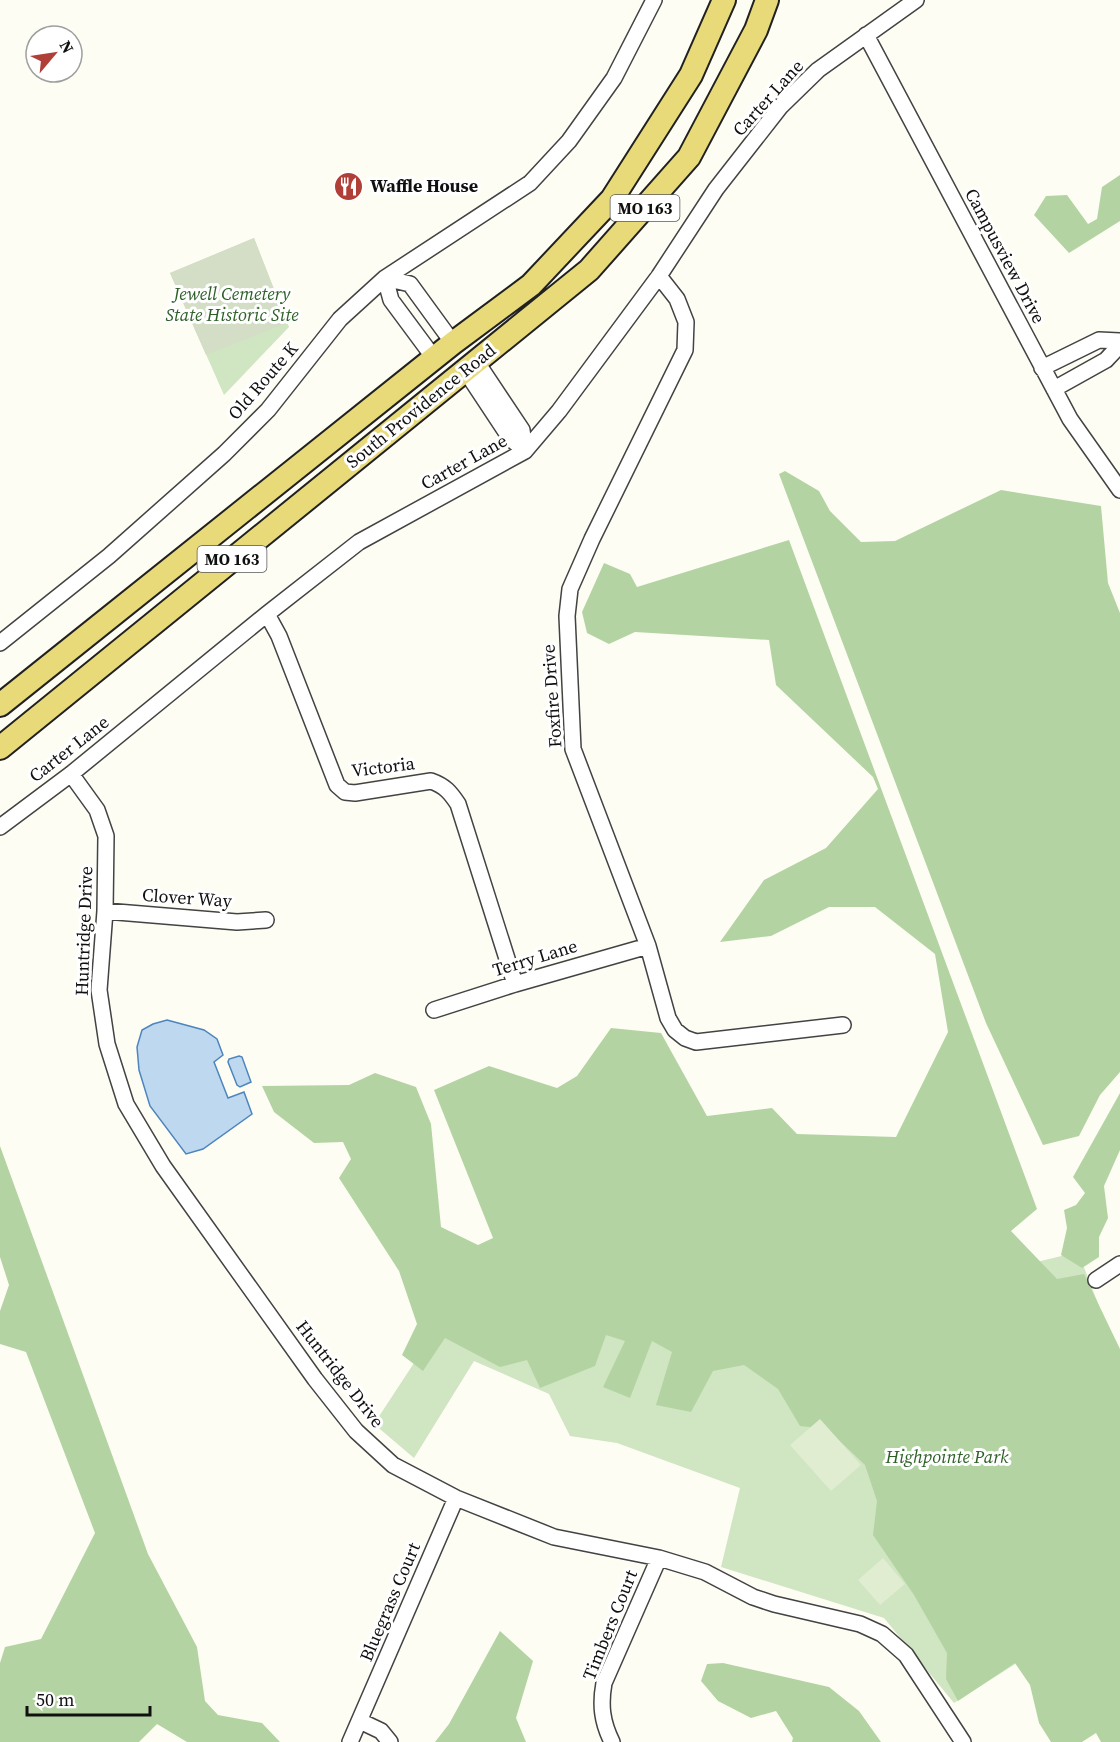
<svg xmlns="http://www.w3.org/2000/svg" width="1120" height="1742" font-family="'Source Serif 4',serif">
<rect width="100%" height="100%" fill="#fefdf4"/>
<!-- green -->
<path fill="#d0e5c1" d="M254,238L289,327L224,395L170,273Z
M492,1244L945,1284L1078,1252L1120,1360V1597L954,1703L884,1618L721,1567L740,1488L617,1443L570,1436L549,1394L474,1361L414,1458L374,1424Z"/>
<!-- forest -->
<path fill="#b3d4a2" d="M1120,175V221L1069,253L1034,215L1046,196L1067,195L1088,224L1097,219L1102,187Z
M785,471L819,491L830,511L861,542L895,541L1001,490L1101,506L1108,583L1120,613V1072L1100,1095L1079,1136L1043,1145L986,1023L779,474Z
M789,540L1037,1209L1011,1231L1057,1279L1084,1274L1120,1349V1742H1101L1096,1733L1082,1742H1051L1039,1723L1030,1685L1015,1663L958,1701L946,1679L947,1653L914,1595L873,1535L877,1501L865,1465L827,1429L800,1426L778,1389L744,1365L713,1371L691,1412L656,1405L672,1352L652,1341L630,1398L603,1387L625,1341L606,1335L595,1366L540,1388L527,1360L500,1367L445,1338L423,1371L402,1355L417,1324L399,1271L339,1178L351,1159L343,1142L314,1143L274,1112L262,1086L349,1085L375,1073L416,1087L431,1124L441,1227L478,1245L493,1238L434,1090L489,1066L557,1088L577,1076L611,1028L661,1033L707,1116L772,1108L797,1134L896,1137L948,1032L935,954L875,907H829L771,936L720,942L764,880L826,848L878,789L873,777L776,685L769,640L635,632L609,644L587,633L582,612L604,563L630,574L637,587Z
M1120,1093V1150L1104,1186L1108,1218L1099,1237V1257L1082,1268L1061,1255L1067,1228L1064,1210L1076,1205L1085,1193L1073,1177Z
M0,1146L148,1554L197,1647L205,1701L218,1715L262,1723L280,1742H187L157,1724L139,1742H0V1663L5,1647L41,1639L95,1533L26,1352L0,1344V1311L9,1285L0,1257Z
M500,1631L533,1661L516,1718L526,1742H435L449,1724Z
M723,1663L829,1687L859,1711L881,1742H792L793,1738L776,1711L751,1718L718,1701L701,1681L707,1664Z"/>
<!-- cemetery -->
<path fill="#d4dec6" d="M254,238L287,323L206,355L170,273Z"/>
<!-- pitch -->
<path fill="#e1edd1" d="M820,1419L861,1465L831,1491L790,1445Z
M883,1558L905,1584L880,1605L858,1580Z"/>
<!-- water -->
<path fill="#bed8ef" stroke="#4e85bd" stroke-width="1.5" d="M167,1020L204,1030L217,1039L223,1055L214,1062L228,1098L244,1092L252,1114L203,1149L186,1154L150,1106L139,1070L137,1047L142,1030L153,1024Z
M239,1056L242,1057L251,1082L240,1087L237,1085L228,1062L229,1059Z"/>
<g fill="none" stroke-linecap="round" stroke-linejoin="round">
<defs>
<path id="minor" d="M866,35L1070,419L1120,490
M659,276L677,299L686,322L685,350L592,539L570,589L567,616L573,749L648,946L668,1018L675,1030L685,1038L696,1042L843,1025
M434,358L391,300L385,278L410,284L453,343
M476,361L522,430L525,451
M1042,368L1099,340L1120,341
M465,370L510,438L525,451
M1054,389L1106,360L1120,345
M267,614L279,636L337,785L345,792L355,793L431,781C445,786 450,792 458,804L515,984
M0,643L109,556L224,454L268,410L340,319L385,278L530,183L569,141L614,78L654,0
M71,774L97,810L106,836L105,911L99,990L107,1044L126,1104L163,1166L315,1379L356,1431L393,1465L456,1498L554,1537L659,1558L705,1572L753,1597L774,1604L860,1624L882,1634L906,1655L963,1742
M0,827L71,774L267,614L359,542L525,451L559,411L659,276L716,189L781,106L818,70L916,0
M105,911L237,922L266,920
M434,1010L515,984L648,946
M1096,1280L1120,1264
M360,1721L381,1731L390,1742
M350,1742L456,1498
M612,1742C602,1722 600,1705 604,1683L659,1558"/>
<path id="primary" d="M0,705L453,343L531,285L612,199L691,75L724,0
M0,748L589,270L689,157L756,30L767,0"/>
</defs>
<!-- minor casing -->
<use href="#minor" stroke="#434343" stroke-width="18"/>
<!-- primary casing -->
<use href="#primary" stroke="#212121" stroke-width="26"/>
<!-- minor -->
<use href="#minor" stroke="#fff" stroke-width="15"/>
<!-- primary -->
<use href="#primary" stroke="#e8d979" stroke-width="22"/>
</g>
<!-- icons -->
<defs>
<symbol id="restaurant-disc" viewBox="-11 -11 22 22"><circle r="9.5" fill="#b03f38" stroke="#fff"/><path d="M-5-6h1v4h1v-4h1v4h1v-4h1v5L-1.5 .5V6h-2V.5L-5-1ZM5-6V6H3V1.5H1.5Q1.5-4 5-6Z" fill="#fff"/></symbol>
</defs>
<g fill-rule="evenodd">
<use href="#restaurant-disc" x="332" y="170" width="33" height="33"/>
</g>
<g text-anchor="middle" stroke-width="6" stroke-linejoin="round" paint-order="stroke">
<!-- shield labels -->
<g fill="#fff" stroke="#585858" stroke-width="1.5">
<rect x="610.5" y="195" width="69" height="26" rx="4.5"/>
<rect x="197.5" y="546" width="69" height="26" rx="4.5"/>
</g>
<g font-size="16" font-weight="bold" fill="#101010">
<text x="645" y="214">MO 163</text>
<text x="232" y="565">MO 163</text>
</g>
<!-- street labels -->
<g font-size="18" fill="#101010" stroke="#fff">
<text transform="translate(768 98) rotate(-48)" y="6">Carter Lane</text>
<text transform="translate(1005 256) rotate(62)" y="6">Campusview Drive</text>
<text transform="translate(263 381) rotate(-49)" y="6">Old Route K</text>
<text transform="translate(421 406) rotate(-39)" y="6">South Providence Road</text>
<text transform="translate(464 462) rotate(-29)" y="6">Carter Lane</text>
<text transform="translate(552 696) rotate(-94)" y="6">Foxfire Drive</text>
<text transform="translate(69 749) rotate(-38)" y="6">Carter Lane</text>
<text transform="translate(383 767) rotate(-7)" y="6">Victoria</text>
<text transform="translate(187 898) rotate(4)" y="6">Clover Way</text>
<text transform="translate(84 931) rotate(-88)" y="6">Huntridge Drive</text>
<text transform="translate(535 958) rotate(-17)" y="6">Terry Lane</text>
<text transform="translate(340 1374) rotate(52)" y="6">Huntridge Drive</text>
<text transform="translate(390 1602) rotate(-67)" y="6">Bluegrass Court</text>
<text transform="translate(610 1625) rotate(-68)" y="6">Timbers Court</text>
</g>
<!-- poi labels -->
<g font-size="18" font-weight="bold" fill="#101010" stroke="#fff" text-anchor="start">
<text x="370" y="192">Waffle House</text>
</g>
<!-- park labels -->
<g font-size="18" font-style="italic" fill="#2d6027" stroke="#fff">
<text x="232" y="300">Jewell Cemetery<tspan x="232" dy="21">State Historic Site</tspan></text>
<text x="947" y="1463">Highpointe Park</text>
</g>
</g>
<!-- north arrow -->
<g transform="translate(54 54) rotate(61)"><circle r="28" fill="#ffffff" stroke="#9f9f9f" stroke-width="1.5"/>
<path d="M0-4.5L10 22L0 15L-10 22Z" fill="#b03f38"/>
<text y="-9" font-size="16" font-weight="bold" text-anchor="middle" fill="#101010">N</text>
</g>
<!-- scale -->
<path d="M27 1706v9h123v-9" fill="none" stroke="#101010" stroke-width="3"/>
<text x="36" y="1706" font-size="18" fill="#101010" stroke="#ffffff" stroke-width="4.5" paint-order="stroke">50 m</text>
</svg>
